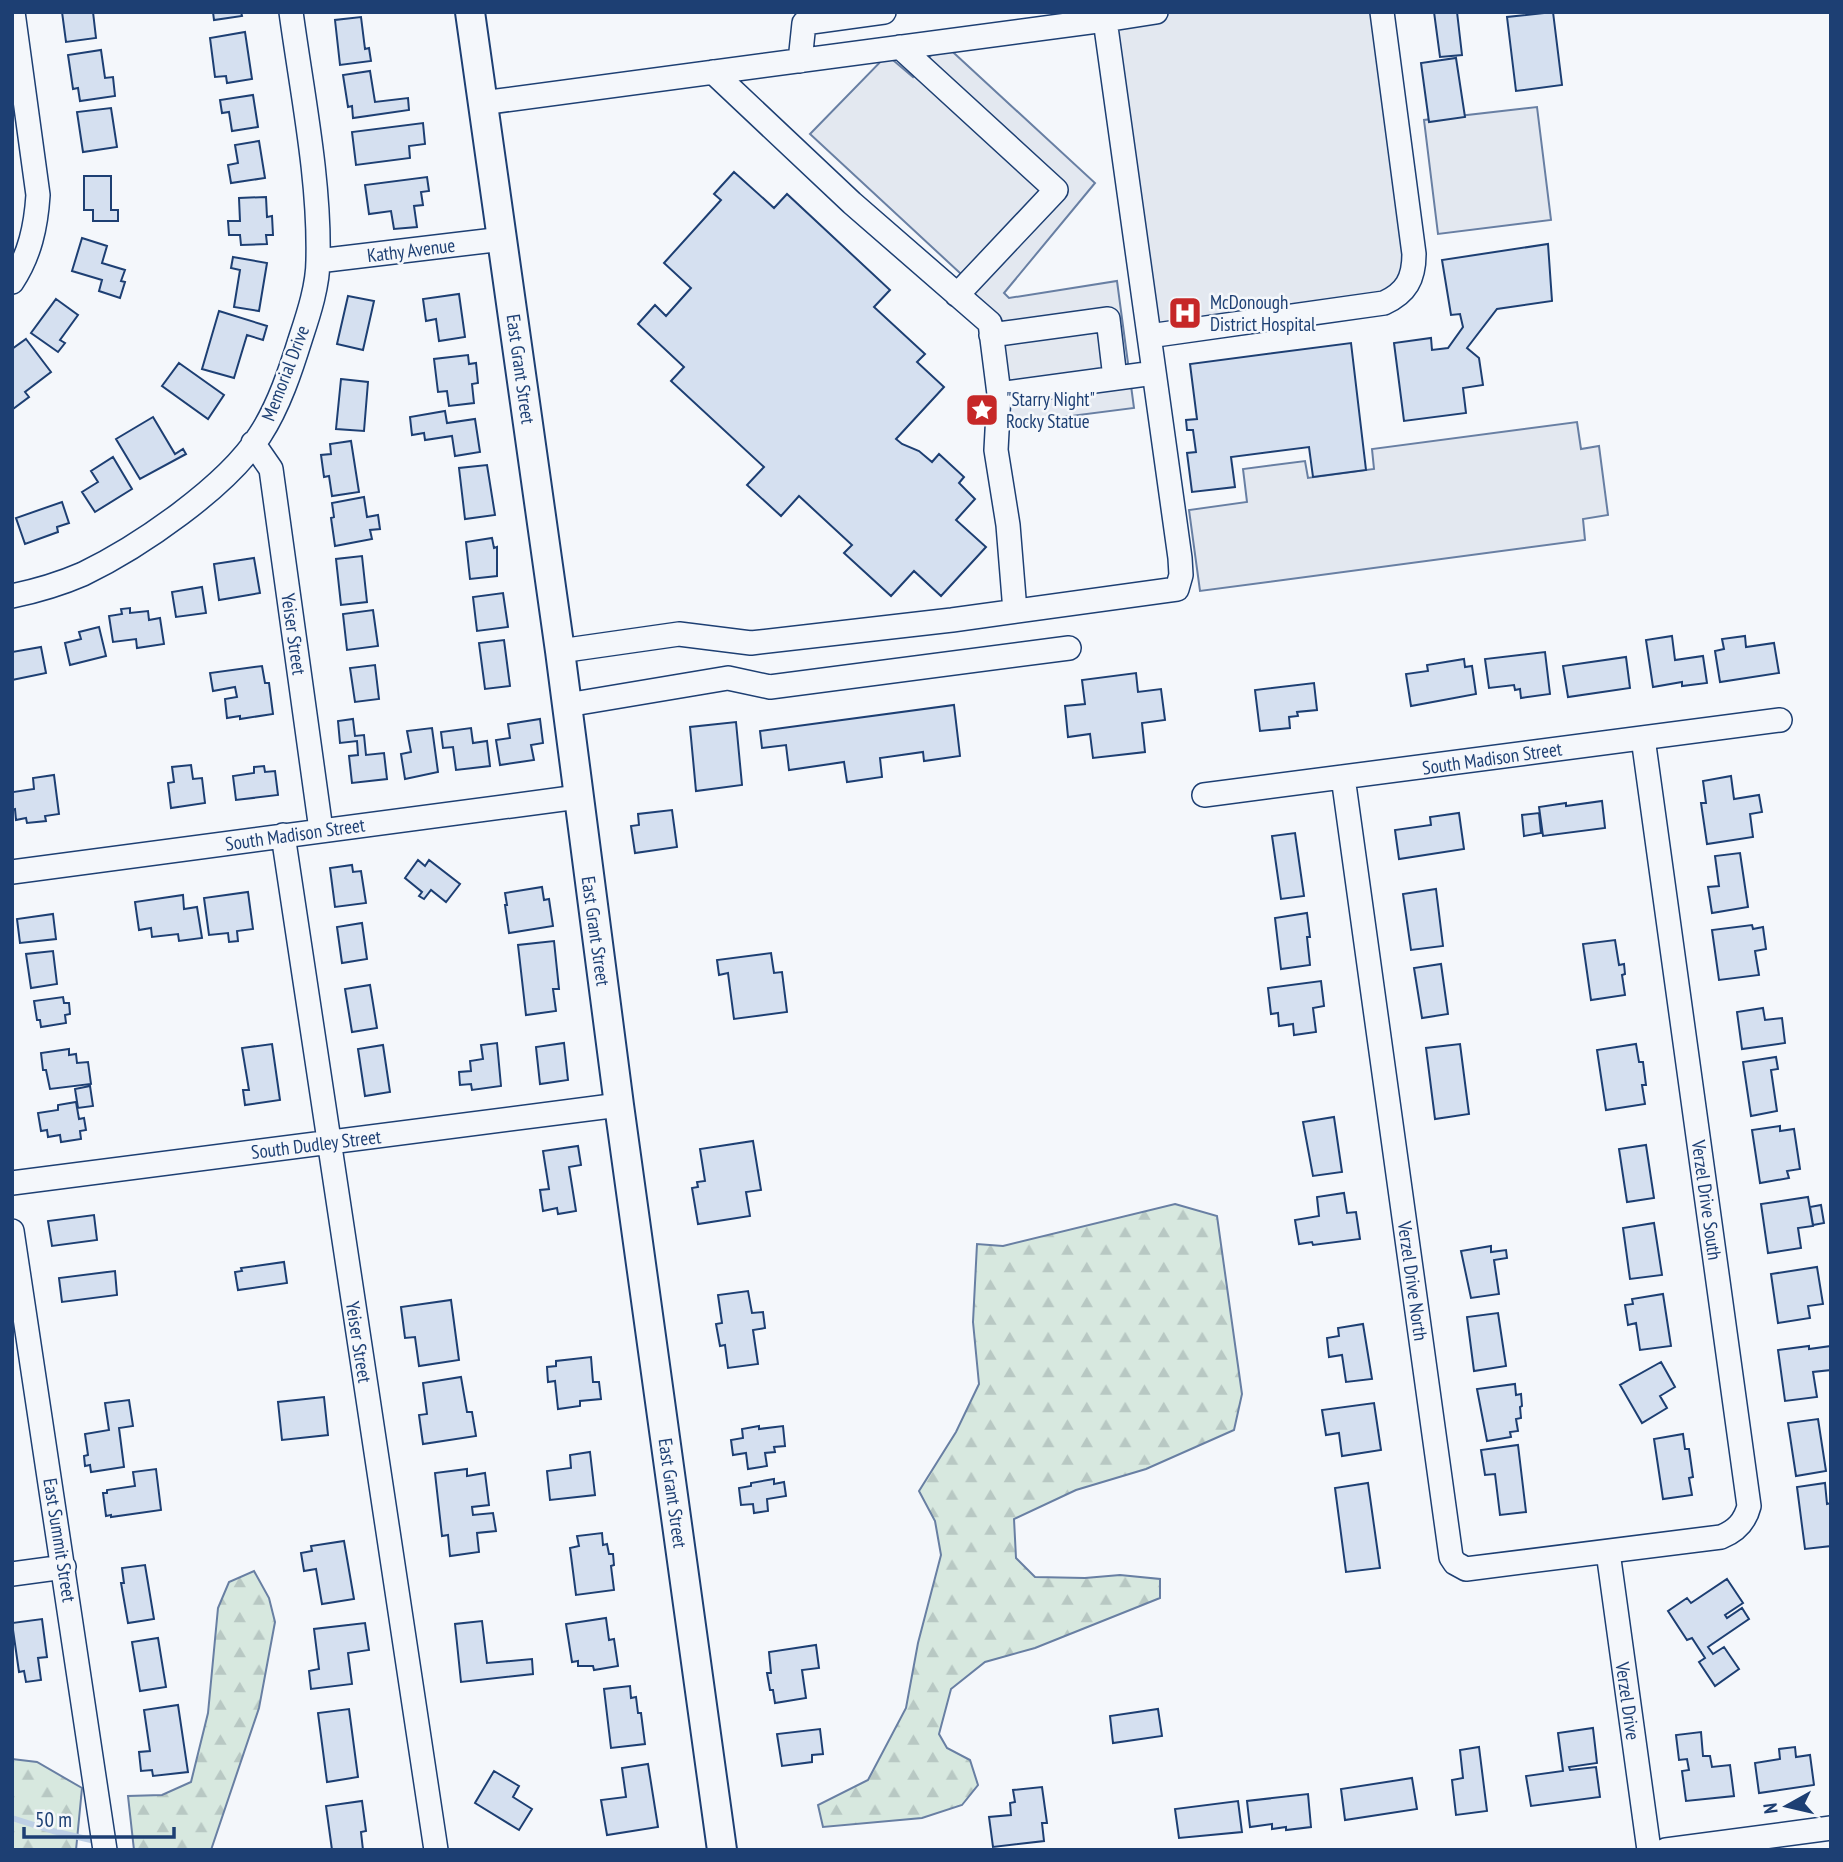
<svg xmlns="http://www.w3.org/2000/svg" width="1843" height="1862" font-family="'PT Sans Narrow',sans-serif">
<defs>
<pattern id="forest-firs" width="22" height="20" patternUnits="userSpaceOnUse" patternTransform="scale(1.75)"><rect width="22" height="20" fill="#d7e8df"/><path d="M5 1l3.5 6h-7zM16 11l3.5 6h-7z" fill="#b8c8c3"/></pattern>
</defs>
<rect width="100%" height="100%" fill="#f4f7fb"/>
<!-- forest -->
<path fill="url(#forest-firs)" stroke="#687fa3" stroke-width="2" d="M1175,1204L1217,1216L1242,1394L1234,1430L1146,1469L1076,1490L1014,1519L1016,1558L1035,1577L1085,1578L1120,1575L1160,1579V1598L1035,1648L985,1662L951,1689L939,1734L947,1748L970,1760L978,1785L962,1805L922,1818L823,1827L818,1805L868,1780L906,1708L918,1643L941,1555L935,1521L919,1491L956,1432L979,1384L973,1322L977,1244L1003,1246Z
M254,1571L269,1598L275,1622L259,1708L211,1850H134L128,1796L162,1795L191,1782L208,1713L218,1608L229,1582Z
M12,1759L37,1762L82,1788L76,1850H12Z"/>
<!-- parking -->
<path fill="#e3e8f0" stroke="#687fa3" stroke-width="2" d="M1156,12H1382L1414,254L1398,296L1149,336L1105,20Z
M942,42L1095,183L1004,293L1009,298L1117,281L1134,408L993,426L974,286L810,134L887,55L913,77Z
M1537,107L1551,220L1438,234L1424,120Z
M1577,422L1581,449L1599,446L1608,515L1583,519L1585,540L1200,591L1189,510L1247,502L1243,469L1305,461L1308,478L1374,469L1372,449Z"/>
<g fill="none" stroke-linecap="round" stroke-linejoin="round">
<!-- stream -->
<path stroke="#bed0e5" stroke-width="6" d="M12,1818L53,1831L95,1841"/>
</g>
<!-- building -->
<path fill="#d5e0f0" stroke="#1d3f73" stroke-width="2" d="M62,12H93L96,38L66,42Z
M213,12H241L242,16L214,20Z
M1434,12H1457L1462,55L1440,57Z
M1553,12L1562,85L1516,91L1507,17Z
M361,17L365,49L369,48L371,61L340,65L335,20Z
M245,32L252,79L227,83L226,76L215,77L210,38Z
M101,50L105,78L113,77L115,96L80,101L78,88L73,89L68,55Z
M1456,58L1465,117L1429,122L1421,63Z
M370,71L375,102L408,98L409,110L353,118L352,106L348,107L343,75Z
M253,95L258,127L232,131L229,112L222,113L220,100Z
M111,108L117,147L83,152L77,112Z
M423,123L425,144L409,146L410,158L356,165L352,132Z
M259,141L265,178L231,183L228,165L238,163L235,145Z
M734,172L774,208L787,194L890,290L874,307L925,354L917,362L944,387L896,439L902,444L919,451L932,462L939,454L964,477L959,483L975,499L956,520L986,547L941,596L914,571L891,596L844,553L852,545L799,496L781,516L747,485L764,467L671,381L684,367L638,324L655,305L666,316L691,288L664,263L721,200L714,194Z
M84,176H111V210H118V221H93V210H84Z
M427,177L429,191L421,192L423,205L414,206L417,227L394,229L391,211L369,214L365,185Z
M266,197L267,217L272,216L273,235H266L267,244L241,245L240,235H229L228,221H240L239,198Z
M82,238L107,246L102,263L125,270L121,281L125,282L120,298L99,291L102,280L72,271Z
M1548,244L1552,301L1497,309L1467,348L1479,358L1483,385L1463,388L1466,413L1404,421L1394,343L1431,338L1432,350L1448,348L1463,327L1460,314L1451,315L1442,260Z
M233,257L267,263L259,311L234,307L240,270L231,268Z
M459,294L465,337L439,341L436,319L426,321L423,299Z
M348,296L374,301L363,350L337,344Z
M56,299L78,315L60,340L65,343L58,352L31,333Z
M219,311L267,326L263,340L247,335L234,378L202,369Z
M26,339L51,372L25,392L29,397L13,409L12,349Z
M1351,343L1366,470L1313,477L1309,447L1231,457L1235,487L1192,492L1187,453L1196,452L1193,430H1187L1186,420L1197,419L1190,364Z
M468,355L469,364L476,363L478,383L472,384L474,403L449,406L447,391L438,392L434,359Z
M179,363L224,395L208,419L162,386Z
M341,379L368,382L364,431L336,429Z
M445,411L447,423L475,419L480,452L455,456L452,436L425,440L424,433L412,435L410,417Z
M153,417L175,454L183,449L186,454L140,479L116,439Z
M351,441L359,492L332,496L329,476L324,477L321,455L331,454L330,444Z
M113,457L132,489L95,512L82,492L98,482L91,471Z
M487,465L495,515L465,519L459,468Z
M364,497L367,517L378,515L380,529L370,530L372,539L335,546L331,518L334,517L332,503Z
M62,502L69,523L57,527L58,532L25,544L16,518Z
M492,538L494,548L497,547V576L470,579L466,542Z
M362,556L367,602L341,605L336,559Z
M254,558L260,593L219,600L214,564Z
M202,587L206,613L176,617L172,592Z
M503,593L508,627L477,631L473,597Z
M130,608V613L148,611L149,620L160,618L164,644L137,648L136,639L113,642L109,616L122,614L121,609Z
M373,610L378,646L347,650L343,614Z
M99,627L106,656L70,665L65,643L81,639L79,632Z
M1672,636L1675,660L1703,656L1707,683L1682,686V682L1653,687L1646,640Z
M1745,636L1746,647L1774,643L1779,673L1720,682L1715,651L1724,649L1722,639Z
M504,640L510,686L485,689L479,643Z
M41,647L46,673L12,680V652Z
M1545,652L1550,694L1521,698L1520,689L1515,690L1514,685L1489,688L1485,659Z
M1626,657L1630,688L1568,697L1563,666Z
M1464,659L1465,667L1472,666L1476,694L1411,706L1406,674L1428,671L1427,665Z
M375,665L379,699L355,702L350,668Z
M262,666L265,683H269L273,714L240,719V716L227,718L225,699L237,697L235,687L213,691L210,673Z
M1136,673L1138,692L1161,689L1165,720L1142,723L1145,752L1093,758L1090,734L1068,737L1065,706L1085,704L1082,680Z
M1314,683L1317,710L1297,712L1298,716L1289,717L1290,728L1260,731L1255,690Z
M954,705L960,756L924,761L923,752L880,758L882,777L847,782L844,762L789,770L786,745L762,748L760,731Z
M353,719L355,736L364,735L366,755L384,753L387,779L352,783L349,756L358,755L357,741L340,743L338,721Z
M540,719L543,743L531,745L534,760L500,765L496,740L510,738L508,724Z
M736,722L742,785L696,791L690,727Z
M432,728L438,772L405,779L401,754L411,752L407,731Z
M471,728L473,743L487,741L490,766L456,770L453,747L443,748L441,732Z
M191,765L193,779L202,778L205,803L171,808L168,783L174,782L172,767Z
M264,766L265,772L275,771L278,795L236,800L233,776L254,773V767Z
M54,775L59,814L45,816L46,821L27,823L26,818L16,820L15,809L12,810L13,792L34,789L33,778Z
M1731,776L1734,799L1759,795L1762,812L1750,814L1753,837L1707,844L1701,803H1706L1703,781Z
M1602,801L1605,828L1543,836L1539,807L1566,803V806Z
M672,810L677,847L635,853L631,826L639,825L638,814Z
M1459,813L1464,849L1399,859L1395,830L1431,825L1430,817Z
M1539,813L1541,833L1524,836L1522,815Z
M1295,833L1304,896L1281,899L1272,836Z
M1740,853L1748,907L1712,913L1708,887L1719,886L1715,856Z
M418,860L425,866L429,860L460,884L446,902L431,890L424,899L419,896L422,892L405,878Z
M352,865L353,872L361,871L366,903L335,907L330,868Z
M542,887L544,900L549,899L553,926L509,933L505,905H507L505,893Z
M1436,889L1443,946L1411,950L1403,894Z
M248,892L253,929L237,931L238,941L229,942L228,933L209,935L204,898Z
M183,895L184,909L197,907L202,938L179,941L178,934L152,937L151,928L139,930L135,902Z
M1307,913L1310,937H1307L1310,965L1281,969L1275,918Z
M53,914L56,939L20,943L17,919Z
M362,923L367,959L342,963L337,927Z
M1752,925L1753,929L1763,927L1766,949L1755,951L1759,975L1719,980L1712,930Z
M1615,940L1619,965L1624,964L1625,974L1622,975L1625,995L1591,1000L1583,944Z
M554,941L559,989H553L556,1011L526,1015L518,945Z
M53,951L57,984L31,988L26,954Z
M771,953L774,973L782,972L787,1012L734,1019L728,973L719,975L717,960Z
M1441,964L1448,1014L1422,1018L1414,968Z
M1321,981L1324,1006L1313,1008L1316,1032L1294,1035L1293,1024L1279,1026L1278,1013L1271,1014L1268,988Z
M370,985L377,1028L352,1032L345,989Z
M63,997L64,1003H69L70,1014L65,1015L66,1023L41,1027L40,1020H37L34,1001Z
M1763,1008L1765,1020L1782,1018L1785,1043L1742,1049L1737,1012Z
M497,1043L501,1086L472,1090L471,1084L460,1085L459,1072L471,1071L470,1061L483,1059L481,1045Z
M564,1043L568,1080L540,1084L536,1047Z
M272,1044L280,1100L245,1105L243,1090H249L242,1048Z
M1460,1044L1469,1114L1435,1119L1426,1048Z
M1636,1044L1639,1062H1643L1646,1085H1642L1645,1104L1606,1110L1597,1050Z
M383,1045L390,1092L365,1096L358,1049Z
M69,1049V1055L76,1054L77,1063L88,1062L91,1084L50,1089L46,1070H43L41,1053Z
M1776,1057L1778,1069L1771,1070L1777,1111L1751,1116L1743,1062Z
M90,1086L93,1106L78,1108L75,1089Z
M76,1102L79,1119L84,1118L86,1130L80,1131L81,1139L61,1142L60,1135L48,1137L47,1130L41,1131L38,1113L58,1110V1105Z
M1334,1117L1342,1172L1313,1176L1303,1122Z
M1780,1126V1131L1794,1129L1800,1169L1787,1171L1789,1178L1760,1183L1752,1130Z
M753,1141L761,1190L746,1192L750,1216L698,1224L692,1188L698,1187L697,1182L705,1181L700,1149Z
M1646,1145L1654,1198L1627,1202L1619,1149Z
M578,1146L581,1165L569,1167L576,1211L558,1214L557,1208L543,1211L540,1190L549,1189L543,1151Z
M1344,1193L1347,1213L1356,1212L1360,1239L1313,1245L1312,1242L1299,1244L1295,1220L1319,1216L1317,1197Z
M1808,1197L1813,1226L1798,1228L1801,1248L1768,1253L1761,1204Z
M1821,1205L1824,1223L1813,1225L1810,1207Z
M94,1215L97,1240L52,1246L48,1221Z
M1654,1223L1662,1275L1630,1279L1623,1228Z
M1491,1246V1252L1506,1250L1507,1258L1494,1260L1499,1294L1471,1298L1461,1251Z
M284,1262L287,1283L238,1290L235,1272L242,1271L241,1268Z
M1817,1267L1823,1304L1808,1306L1810,1318L1778,1323L1771,1274Z
M115,1271L117,1295L62,1302L59,1278Z
M748,1291L752,1313L763,1312L765,1328L753,1330L758,1364L728,1368L725,1345L720,1346L716,1324L722,1323L718,1295Z
M1663,1294L1671,1346L1640,1350L1636,1323L1628,1325L1625,1305L1633,1304L1632,1299Z
M451,1300L459,1360L419,1366L415,1337L405,1338L401,1307Z
M1498,1313L1506,1366L1474,1371L1467,1317Z
M1363,1324L1372,1379L1346,1382L1342,1355L1329,1357L1327,1338L1339,1336L1338,1328Z
M1809,1346V1349L1831,1346V1370L1813,1372L1817,1397L1785,1401L1778,1350Z
M591,1357L593,1382H599L601,1399L580,1401V1406L558,1409L555,1381L548,1382L547,1367L556,1366V1361Z
M1661,1362L1675,1387L1660,1396L1667,1408L1642,1423L1620,1385Z
M461,1377L467,1412H472L476,1436L423,1444L419,1415L427,1414L423,1383Z
M1515,1384L1516,1395L1521,1394L1522,1406L1520,1407L1521,1418L1516,1419L1518,1431L1510,1432L1511,1437L1487,1441L1477,1389Z
M324,1397L328,1435L282,1440L278,1402Z
M129,1400L133,1426L119,1428L124,1467L91,1472L90,1465L85,1466L84,1456L88,1455L85,1434L109,1430L105,1403Z
M1374,1403L1381,1450L1342,1456L1339,1433L1326,1435L1322,1410Z
M1818,1419L1826,1471L1796,1476L1788,1423Z
M759,1426V1429L783,1426L785,1446L774,1447L775,1452L765,1453L767,1466L748,1469L746,1453L733,1455L731,1440L743,1438L742,1429Z
M1683,1434L1685,1449H1689L1693,1477L1689,1478L1692,1495L1663,1499L1654,1439Z
M1518,1445L1526,1512L1500,1515L1495,1474L1485,1475L1481,1450Z
M590,1452L595,1495L550,1500L547,1471L571,1468L570,1455Z
M156,1469L161,1510L111,1517V1515L106,1516L103,1493H107V1490L135,1486L133,1472Z
M467,1469V1476L485,1473L489,1505L472,1507L473,1515L493,1513L496,1531L477,1533L479,1552L450,1556L448,1535L442,1536L435,1473Z
M774,1479V1484L784,1482L786,1496L767,1499L768,1511L754,1513L753,1504L741,1505L739,1488L751,1486V1483Z
M1368,1483L1380,1568L1346,1572L1335,1488Z
M1825,1483L1827,1504L1831,1503V1546L1805,1549L1797,1487Z
M602,1533L603,1545L607,1544L609,1554H613L614,1565L611,1566L614,1590L576,1595L570,1548L579,1546L577,1536Z
M344,1541L354,1599L322,1604L316,1569L304,1571L301,1553L312,1551L311,1546Z
M145,1565L154,1619L128,1623L121,1583H124L122,1568Z
M1727,1579L1743,1603L1725,1615L1727,1618L1742,1608L1749,1619L1708,1647L1713,1654L1724,1647L1739,1669L1715,1686L1699,1662L1705,1658L1692,1638L1687,1640L1668,1611L1687,1598L1691,1603Z
M606,1618L609,1640L614,1639L618,1666L594,1670L593,1666H578V1661L572,1662L566,1624Z
M42,1619L47,1657L38,1658L41,1680L26,1682L24,1671L19,1672L12,1623Z
M482,1621L487,1663L532,1659L533,1674L461,1682L455,1624Z
M365,1623L369,1650L348,1653L352,1684L311,1689L309,1671L319,1669L314,1629Z
M158,1638L166,1687L140,1691L132,1642Z
M816,1645L819,1668L802,1670L806,1698L775,1703L773,1690H770L767,1673H771L769,1652Z
M630,1686L631,1698L636,1697L638,1713H641L645,1744L611,1748L604,1689Z
M178,1705L188,1772L153,1776L152,1770L141,1771L139,1752L150,1751L144,1710Z
M349,1709L358,1777L327,1782L318,1713Z
M1158,1709L1162,1736L1113,1743L1110,1716Z
M1593,1728L1597,1763L1569,1767L1570,1770L1596,1767L1600,1797L1531,1806L1526,1776L1563,1771L1558,1733Z
M820,1729L823,1754L812,1755V1762L782,1766L777,1734Z
M1701,1732L1703,1756H1710L1712,1767L1730,1765L1734,1796L1686,1801L1682,1771L1689,1770L1687,1759L1679,1760L1676,1735Z
M1479,1747L1487,1811L1456,1815L1452,1780L1463,1778L1460,1750Z
M1795,1747L1796,1757L1810,1755L1814,1785L1759,1793L1755,1763L1780,1759L1779,1749Z
M648,1764L658,1827L607,1835L601,1800L626,1797L622,1768Z
M494,1771L519,1786L513,1797L532,1809L519,1830L475,1803Z
M1412,1778L1417,1809L1345,1820L1341,1789Z
M1042,1787L1047,1823H1042L1044,1841L993,1847L989,1817L1011,1815L1010,1803L1015,1802L1013,1790Z
M1308,1794L1311,1827L1286,1830V1827L1272,1829V1824L1250,1827L1247,1801Z
M362,1801L366,1831L361,1832L363,1850H332L326,1806Z
M1238,1801L1242,1832L1179,1838L1175,1809Z"/>
<g fill="none" stroke-linecap="round" stroke-linejoin="round">
<defs>
<path id="minor" d="M1104,12L1105,20L1156,12
M900,47L1056,190L957,295
M800,61L804,23L884,12
M713,72L852,203L990,323L999,394L996,450L1008,525L1015,611
M482,103L1105,20L1180,558L1181,575L1177,589L952,620L751,643L679,634L560,651
M318,261L503,239
M12,282C30,255 36,226 38,195L13,12
M991,335L1108,319L1115,378
M1149,336L1384,303C1406,293 1414,279 1414,254L1382,12
M999,394L1154,373
M253,443L271,469L321,830
M12,596C36,591 60,584 83,574C139,547 227,487 260,435C279,406 291,369 301,337C309,313 318,285 318,260C320,179 302,93 291,12
M567,705L728,678L770,687L1069,648
M1343,777L1451,1557L1455,1563L1466,1569L1721,1537C1736,1531 1745,1522 1749,1506L1643,738
M1204,795L1780,720
M283,835L436,1850
M12,872L578,797
M12,1183L619,1105
M12,1231L105,1850
M1608,1552L1649,1850
M12,1574L64,1567
M1666,1850L1831,1828"/>
<path id="major" d="M470,12L560,651L619,1105L722,1850"/>
</defs>
<!-- minor casing -->
<use href="#minor" stroke="#1d3f73" stroke-width="26"/>
<!-- major casing -->
<use href="#major" stroke="#1d3f73" stroke-width="32"/>
<!-- minor -->
<use href="#minor" stroke="#f4f7fb" stroke-width="23"/>
<!-- major -->
<use href="#major" stroke="#f4f7fb" stroke-width="28"/>
</g>
<!-- icons -->
<defs>
<symbol id="hospital-square" viewBox="-11 -11 22 22"><rect x="-9" y="-9" width="18" height="18" rx="4" fill="#c62828" stroke="#f4f7fb"/><path d="M-5-5h3v3.5h4V-5h3V5h-3V1.5h-4V5h-3Z" fill="#fff"/></symbol>
<symbol id="sight-square" viewBox="-11 -11 22 22"><rect x="-9" y="-9" width="18" height="18" rx="4" fill="#c62828" stroke="#f4f7fb"/><path d="M0-6L1.8-2.2L6-1.7L2.9 1.2L3.7 5.4L0 3.3L-3.7 5.4L-2.9 1.2L-6-1.7L-1.8-2.2Z" fill="#fff"/></symbol>
</defs>
<g fill-rule="evenodd">
<use href="#hospital-square" x="1166" y="294" width="38" height="38"/>
<use href="#sight-square" x="963" y="391" width="38" height="38"/>
</g>
<g text-anchor="middle" stroke-width="5" stroke-linejoin="round" paint-order="stroke">
<!-- street labels -->
<g font-size="19" fill="#1d3f73" stroke="#f4f7fb">
<text transform="translate(411 250) rotate(-7)" y="7">Kathy Avenue</text>
<text transform="translate(521 369) rotate(82)" y="7">East Grant Street</text>
<text transform="translate(285 373) rotate(-69)" y="7">Memorial Drive</text>
<text transform="translate(294 634) rotate(82)" y="7">Yeiser Street</text>
<text transform="translate(1492 758) rotate(-8)" y="7">South Madison Street</text>
<text transform="translate(295 834) rotate(-8)" y="7">South Madison Street</text>
<text transform="translate(596 931) rotate(82)" y="7">East Grant Street</text>
<text transform="translate(316 1144) rotate(-7)" y="7">South Dudley Street</text>
<text transform="translate(1707 1200) rotate(82)" y="7">Verzel Drive South</text>
<text transform="translate(1413 1281) rotate(82)" y="7">Verzel Drive North</text>
<text transform="translate(359 1342) rotate(81)" y="7">Yeiser Street</text>
<text transform="translate(673 1493) rotate(82)" y="7">East Grant Street</text>
<text transform="translate(60 1540) rotate(81)" y="7">East Summit Street</text>
<text transform="translate(1628 1701) rotate(82)" y="7">Verzel Drive</text>
</g>
<!-- poi labels -->
<g font-size="19" fill="#1d3f73" stroke="#f4f7fb" text-anchor="start">
<text x="1210" y="309">McDonough<tspan x="1210" dy="22">District Hospital</tspan></text>
<text x="1006" y="406">"Starry Night"<tspan x="1006" dy="22">Rocky Statue</tspan></text>
</g>
</g>
<!-- border -->
<rect width="1843" height="1862" fill="none" stroke="#1d3f73" stroke-width="28"/>
<!-- north arrow -->
<g transform="translate(1787 1806) rotate(262)" stroke="#f4f7fb" stroke-width="5" paint-order="stroke">
<path d="M0-5L12 26L0 18L-12 26Z" fill="#1d3f73"/>
<text y="-10" font-size="19" font-weight="bold" text-anchor="middle" fill="#1d3f73">N</text>
</g>
<!-- scale -->
<path d="M24 1827v10h150v-10" fill="none" stroke="#1d3f73" stroke-width="3.5"/>
<text x="35" y="1827" font-size="21" fill="#1d3f73" stroke="#f4f7fb" stroke-width="5" paint-order="stroke">50 m</text>
</svg>
